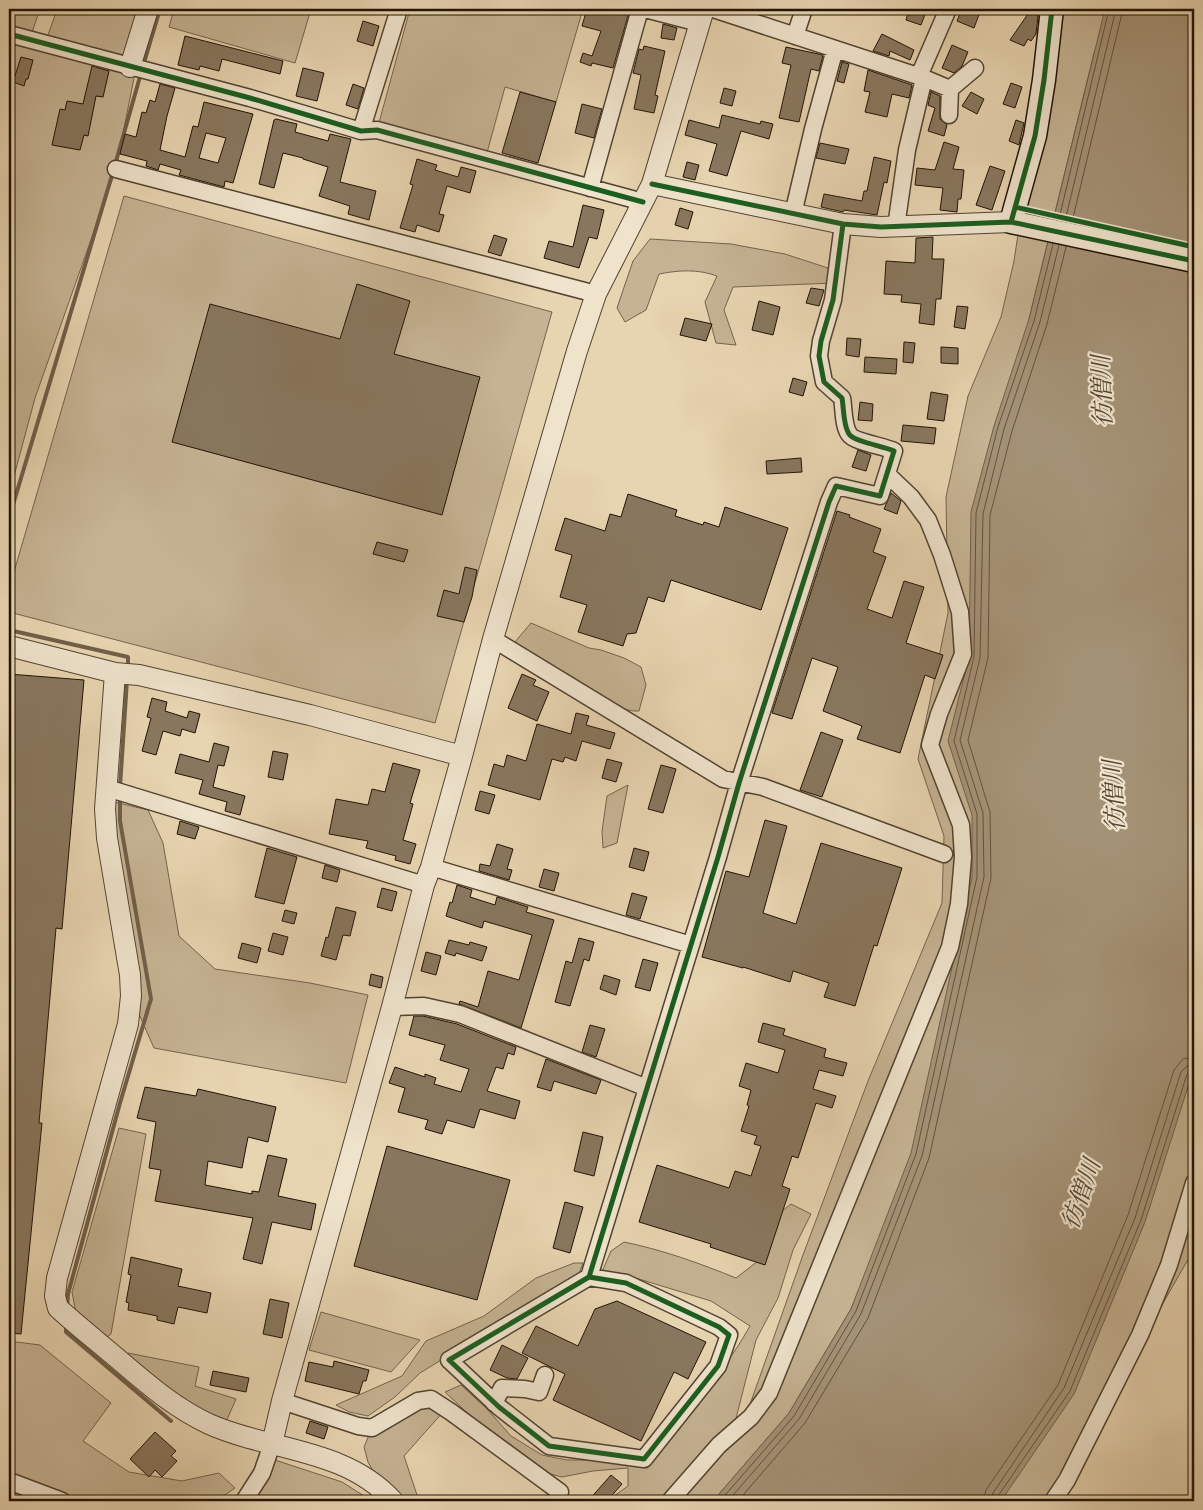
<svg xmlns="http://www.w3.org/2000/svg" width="1203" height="1510" font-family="'EB Garamond','Noto Serif JP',serif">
<rect width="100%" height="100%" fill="#e7d4b0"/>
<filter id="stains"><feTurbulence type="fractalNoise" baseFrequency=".004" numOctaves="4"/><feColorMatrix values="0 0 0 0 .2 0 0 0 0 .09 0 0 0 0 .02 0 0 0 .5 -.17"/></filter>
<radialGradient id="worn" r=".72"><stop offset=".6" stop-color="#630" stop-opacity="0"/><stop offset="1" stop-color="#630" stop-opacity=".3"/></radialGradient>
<!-- green -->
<path fill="#c5b393" stroke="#73634c" d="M9,9H40L28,44L135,73L116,169L35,398L9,495Z
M57,9H147L130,67L45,44Z
M174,9H311L295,63L169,27Z
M410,9H583L556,102L505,87L485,160L377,130Z
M1052,9H1111L1094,53L1029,319L980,830L961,965L915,1156L851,1309L789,1413L713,1501H672L743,1424L803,1255L868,1081L942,903L944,836L918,759L948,613L946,497L968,396L1001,317L1014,261Z
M124,196L552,312L435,723L9,612V589Z
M650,239L731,244L785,254L828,268L835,283L733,287L724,310L736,345L716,343L705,302L717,276C698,269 679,270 659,274L646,310L625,322L617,308L633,261Z
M531,623L589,648L601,650L624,658L641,667L646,685L639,711C612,714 536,664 509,649Z
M628,785L617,843L603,848L602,831L607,796Z
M106,800L148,810L163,843L179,936L215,969L310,983L368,995L346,1083L154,1048L131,996Z
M1194,1054V1249L1050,1501H999Z
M119,1128L146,1134L111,1334L106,1338L76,1313L72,1292Z
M791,1204L811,1214L793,1250L778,1298L756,1340L732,1434L668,1501H607L628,1486V1468L593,1471L562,1477L526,1468L445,1392L461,1385L487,1409L511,1436L542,1455L567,1460H613L637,1466C680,1421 719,1381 750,1326L711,1301L629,1276L598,1281L611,1251L624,1242C663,1250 699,1263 736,1278L758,1261L771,1220Z
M574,1263H583L578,1276L420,1373L395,1397L368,1416L349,1412L336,1405L402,1376L426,1341L484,1316L536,1278Z
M321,1312L420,1340L391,1372L309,1350Z
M9,1341L40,1345L111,1403L83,1441L129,1472L182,1481L219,1473L235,1488L216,1501H62L9,1481Z
M128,1353L199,1367L195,1386L236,1399L225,1424L186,1404L126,1356Z
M418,1401L444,1411L404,1456L419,1501H395L378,1480L368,1462L364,1447L372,1428Z
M275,1460L342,1482L372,1501H252Z"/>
<!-- water -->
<path fill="#a49276" stroke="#705f49" d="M1105,9H1194V1068L1145,1222L1074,1394L1001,1501H713L789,1413L851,1309L911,1153L972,877V815L948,741L969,657L971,512L994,426L1029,319Z"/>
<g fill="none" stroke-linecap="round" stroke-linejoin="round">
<!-- shore -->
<path stroke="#62523e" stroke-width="1" d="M1059,219L1109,9
M1065,221L1116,9
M1072,222L1123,9
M720,1501L794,1416L856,1311L916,1154L977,877V814L954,741L974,657L976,513L998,427L1034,321L1053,244
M728,1501L799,1419L861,1314L922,1156L984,877L983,813L960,740L980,658L983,514L1004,429L1040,322L1059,245
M738,1501L805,1423L868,1318L929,1158L991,878L990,812L968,740L988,658L990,515L1012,431L1047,324L1066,247
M983,1501L986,1490L1058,1385L1128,1215L1174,1070L1183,1059L1194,1057
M991,1501L993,1493L1064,1388L1135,1218L1181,1072L1187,1066L1194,1064
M997,1501L998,1496L1070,1391L1141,1220L1187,1074L1190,1071L1194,1070"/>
<!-- stream -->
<path stroke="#705f49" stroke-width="4" d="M143,66L160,9
M115,165L141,73
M9,518L113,172
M9,630L128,657V668
M120,787L127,680
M67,1308L68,1294L120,1103L151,999L120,821V797
M66,1325V1332L171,1421"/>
</g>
<!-- building -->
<path fill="#88775e" stroke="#211306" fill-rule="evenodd" d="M592,9H630L613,68L592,63L591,66L580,62L583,53L592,56L601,31L582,26L586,12L591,14Z
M909,9H927L921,25L906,20Z
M962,9H981L974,28L957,21Z
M1030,11L1038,16L1036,34L1031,41L1028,39L1024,46L1010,40Z
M363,21L379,26L373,46L357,41Z
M663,24L677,28L674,40L661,38Z
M882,34L914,50L910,60L890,51L889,56L873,51Z
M185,36L283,61L280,74L222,59L219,71L200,66L199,70L178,65Z
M952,45L968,52L962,66L954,73L942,68Z
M644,46L665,51L655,95L658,96L654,113L634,109L641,75L633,73L639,49L643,50Z
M786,47L823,55L819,71L811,69L799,122L779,118L791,65L782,63Z
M21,57L33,60L28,79H26L24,86L13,82Z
M842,62L849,64L844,83L837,81Z
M92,66L109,71L103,97L96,96L88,136L84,135L80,150L52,145L60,109L65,110L67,101L83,104Z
M303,68L324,73L317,101L296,96Z
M868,70L912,85L909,98L892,94L887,117L865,112L870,92L864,91Z
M1011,83L1022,87L1015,108L1003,104Z
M160,84L175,88L167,116L160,150L185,157L193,126L198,127L204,102L253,114L233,183L225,181L224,187L179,175L181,170L160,164L158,170L146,166L147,161L120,154L125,134L136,137L142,112L146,113L150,100L155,102ZM206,133L226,138L218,163L199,158Z
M353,84L364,88L358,109L346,105Z
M724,88L736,91L732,106L720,103Z
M520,92L556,102L538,163L502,153Z
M931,92L940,96V119L947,125L944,136L928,131L935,108L928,105Z
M971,92L984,99L977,114L962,106Z
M582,104L602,109L594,138L575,133Z
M722,115L760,124L761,121L773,124L769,139L741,131L727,176L709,171L717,144L685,135L689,120L719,128Z
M276,119L297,124L295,132L328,141L330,134L351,139L340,182L376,191L369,220L348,214L350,206L319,196L328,167L303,159V158L283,153L274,188L259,184L274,120Z
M1016,120L1024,123L1019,145L1009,141Z
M944,142L959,147L953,169L964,170L961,199H958L957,212L940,210L943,188L915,185L917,168L935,170Z
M820,143L849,149L845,164L816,158Z
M874,157L891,161L887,183L884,182L877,215L844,210L843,212L821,207L824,194L862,201L864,191H867Z
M417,159L437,165L435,170L458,177L461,167L476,171L470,193L447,186L439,214L444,215L439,232L417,225L415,232L400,228L413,185L410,184Z
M687,162L699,165L695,180L683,177Z
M990,166L1005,171L992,210L976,205Z
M583,205L604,210L597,239L589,237L579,268L544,258L549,241L573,247Z
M680,208L693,212L688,229L675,225Z
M494,235L507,239L501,256L488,252Z
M933,237L932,259H944L941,299H936L934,325L919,323L921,304L901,302L902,295L884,294L886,261L915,263L916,238Z
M357,284L410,301L394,354L480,377L442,515L172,442L210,304L340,339Z
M811,288L824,290L819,306L806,303Z
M759,301L780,307L773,335L752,330Z
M957,306L968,307L965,329L954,327Z
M685,318L712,324L706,341L680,335Z
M847,338L861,339L859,357L846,355Z
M904,342L915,343L913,363L903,362Z
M941,347L958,348V364L941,363Z
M865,357L897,359L896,374L864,372Z
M793,378L807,382L803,396L789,392Z
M931,392L948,395L944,421L927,419Z
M860,402L873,404L872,421L858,420Z
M903,425L936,428L934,444L901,441Z
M858,450L871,455L866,471L852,467Z
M801,458L802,472L767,474L766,461Z
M891,493L901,501L897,514L884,509Z
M628,494L677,510L675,516L703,525L704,522L719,527L725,507L788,528L761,610L671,580L664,602L648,597L636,633L627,634L623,646L578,632L587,605L560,597L572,555L555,550L565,518L605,531L610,514L621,517Z
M837,511L850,515L849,517L881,529L873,552L886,557L867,609L892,618L904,581L924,587L906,643L943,655L935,679L925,675L900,753L857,739L862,726L823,711L838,667L812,658L792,719L772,713Z
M377,542L408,550L404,562L373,554Z
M465,567L477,570L472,597L464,622L437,616L444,590L459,594Z
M9,674L84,680L62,929L56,928L39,1123H42L21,1334L9,1333Z
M522,674L536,680L533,685L549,692L537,721L508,708Z
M152,698L167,702L165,711L187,718L189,711L200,714L195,733L182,729L180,736L163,731L156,755L142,751L151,718L147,717Z
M576,713L589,716L586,725L615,733L610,749L582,741L576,761L565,757L563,762L552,759L540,800L488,785L494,764L504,767L507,755L526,761L537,724L571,734Z
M821,732L843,740L822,797L800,790Z
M214,743L229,747L224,766L218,765L213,787L245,796L240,815L225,811L227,802L199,794L203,780L175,773L180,754L209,762Z
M273,751L288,754L283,780L268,777Z
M607,759L622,763L616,782L602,778Z
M393,763L420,770L410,803L413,804L403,840L416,844L410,864L395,860L396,856L366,848L368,841L329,834L336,799L368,805L372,789L385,792Z
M661,765L676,769L663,813L648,809Z
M480,791L495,795L489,814L475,810Z
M765,820L787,826L763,913L796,924L821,843L902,868L877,946L874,945L855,1006L824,997L829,983L793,971L790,982L743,967V968L702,957L726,871L749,877Z
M180,821L199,827L195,839L177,834Z
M497,844L513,849L507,869L512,870L509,880L479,871L480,864L490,866Z
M267,848L297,857L284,904L255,897Z
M634,848L649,852L644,871L629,867Z
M325,865L340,870L337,882L322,878Z
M544,869L559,873L554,891L539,887Z
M457,885L472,890L470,897L495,905L497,897L528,907L526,912L554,920L521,1028L459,1004L460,1001L478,1007L488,971L519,980L532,935L484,921L482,928L446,916L450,902L452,903Z
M382,888L397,892L392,911L377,907Z
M632,893L647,897L640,919L626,915Z
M336,907L356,912L350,936L343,935L336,960L321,956L326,937L328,938Z
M285,910L297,913L294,924L282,921Z
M273,933L288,937L283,955L268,951Z
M579,938L594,942L589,961L584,959L570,1006L555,1002L566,961L572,963Z
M449,940L469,945L470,942L487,947L482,961L456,953L455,956L445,953Z
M242,943L261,948L257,963L238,958Z
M426,952L441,956L436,975L421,971Z
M643,959L658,963L650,991L635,987Z
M371,974L383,977L381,988L369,985Z
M604,975L620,980L616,995L600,989Z
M414,1016H423L457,1024L516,1047L514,1055L508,1053L503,1069L496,1067L487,1091L520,1101L515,1119L480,1109L474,1128L447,1120L442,1134L425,1129L428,1120L398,1112L405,1088L389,1083L395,1067L425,1077V1074L436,1078L434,1084L461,1092L469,1069L440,1060L445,1045L409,1035Z
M763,1023L785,1029L783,1035L826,1049L824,1057L847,1063L843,1076L819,1070L813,1089L836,1096L832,1108L816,1103L798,1158L792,1156L782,1186L790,1189L765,1265L710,1247L711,1244L639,1222L657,1165L729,1188L735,1171L751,1176L761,1146L754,1144L757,1136L741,1131L749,1106L747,1105L751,1090L739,1086L746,1063L778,1073L785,1050L758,1042Z
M590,1025L605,1029L596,1057L582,1052Z
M546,1059L601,1080L596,1094L554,1081L551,1091L537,1087Z
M145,1087L196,1096L198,1089L276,1107L268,1142L248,1137L242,1168L208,1161L205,1185L252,1194V1191L259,1192L268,1155L287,1159L278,1196L316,1204L311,1230L272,1222L262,1264L243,1259L253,1218L155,1201L161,1170L149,1168L156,1122L137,1118Z
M583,1132L603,1137L594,1176L574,1171Z
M387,1146L510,1180L477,1300L354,1266Z
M565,1202L583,1207L570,1253L553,1248Z
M131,1257L182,1269L178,1286L211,1293L207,1313L178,1307L174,1324L157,1320V1316L128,1310L129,1303L126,1302L131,1275L128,1274Z
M270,1299L289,1303L282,1338L263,1334Z
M617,1301L706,1342L688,1379L674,1372L641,1441L553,1400L565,1374L522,1353L536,1326L578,1346L595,1309Z
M502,1345L528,1358L517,1379L507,1378L490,1370Z
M334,1361L369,1370L366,1381H363L359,1394L305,1381L309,1362L333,1367Z
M213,1371L249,1378L246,1392L210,1385Z
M310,1421L328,1427L324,1439L306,1433Z
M155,1432L176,1451L171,1456L177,1461L162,1477L155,1470L149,1477L130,1459Z
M611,1475L622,1484L607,1501H588Z"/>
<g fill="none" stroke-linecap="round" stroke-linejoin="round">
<defs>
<path id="minor" d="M645,9L699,23
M713,9L924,78L950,89L975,68
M9,34L250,98L361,131L377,130L643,202
M795,36L804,9
M919,76L948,9
M949,115L950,89
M361,131L399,9
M116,169L596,294
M590,188L640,9
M793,214L813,129L835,49
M896,227L907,150L924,78
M493,639L723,779L763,787L944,854
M107,788L424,885
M431,867L691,945
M392,1007L424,1006L460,1014L647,1088
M589,1277L626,1283L719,1327L729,1335L718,1366L644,1459L549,1446L499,1407L449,1360L589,1277L718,857L739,783L829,502L836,486L880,496L894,451C884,446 854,442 849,434C843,425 844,409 842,398L824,382L819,356L821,341L833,300L843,224
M282,1401L358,1426L372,1428L418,1401L431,1399L451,1412L560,1492
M494,1403L502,1388L525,1389L539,1392L545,1375
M9,1481L62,1501
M244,1501L262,1473L272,1444
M670,1501L719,1445L751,1417L769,1393L950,947L959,904L963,857L961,825L930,745L939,714L963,654L960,612L942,555L928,520L911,497L887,474
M1053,1501L1067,1480L1140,1335L1169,1265L1194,1183"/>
<path id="tertiary" d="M130,67L148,9
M652,184L843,224L881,227L1011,222
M9,646L115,673L139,675L310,715L462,756L493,639L577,351L596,294L652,184L704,9
M115,673L105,809L107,838L130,975L131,996L128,1024L57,1278L55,1296L58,1308C80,1328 103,1346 125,1365C152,1388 177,1409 209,1424C269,1451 346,1448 393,1501
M272,1444L282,1401L392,1007L424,885L431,867L462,756"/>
<path id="secondary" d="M1052,9L1044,80L1035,136L1011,222L1194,261"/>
</defs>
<!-- minor casing -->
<use href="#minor" stroke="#524330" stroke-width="19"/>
<!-- tertiary casing -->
<use href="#tertiary" stroke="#524330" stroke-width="22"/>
<!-- secondary casing -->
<use href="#secondary" stroke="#211306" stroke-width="25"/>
<!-- minor -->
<use href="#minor" stroke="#efe3cc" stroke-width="16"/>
<!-- tertiary -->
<use href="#tertiary" stroke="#efe3cc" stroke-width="20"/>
<!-- secondary -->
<use href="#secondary" stroke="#efe3cc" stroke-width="22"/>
<defs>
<path id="cycleway" d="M9,34L250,98L361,131L377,130L643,202
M652,184L843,224L881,227L1011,222L1194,261
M1015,207L1194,247
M1011,222L1035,136L1044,80L1052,9
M589,1277L626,1283L719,1327L729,1335L718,1366L644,1459L549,1446L499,1407L449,1360L589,1277L718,857L739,783L829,502L836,486L880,496L894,451C884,446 854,442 849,434C843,425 844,409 842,398L824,382L819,356L821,341L833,300L843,224"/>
</defs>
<!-- cycleway casing -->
<use href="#cycleway" stroke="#efe3cc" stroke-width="8"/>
<!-- cycleway -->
<use href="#cycleway" stroke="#1b5e20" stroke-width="5"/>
</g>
<g text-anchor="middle" stroke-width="4.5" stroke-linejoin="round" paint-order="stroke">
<!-- water labels -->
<g font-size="24" font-style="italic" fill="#554633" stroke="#efe3cc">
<text transform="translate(1102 391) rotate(-92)" y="8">彷僧川</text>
<text transform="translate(1114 796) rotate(-93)" y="8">彷僧川</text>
<text transform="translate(1081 1194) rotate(-71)" y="8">彷僧川</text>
</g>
</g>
<!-- margin -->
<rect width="1203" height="1510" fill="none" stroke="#e7d4b0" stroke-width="30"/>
<rect x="10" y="10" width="1183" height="1490" fill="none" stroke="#211306" stroke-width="2.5"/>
<rect x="15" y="15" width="1173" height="1480" fill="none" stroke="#211306"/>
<rect width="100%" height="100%" filter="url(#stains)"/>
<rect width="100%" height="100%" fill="url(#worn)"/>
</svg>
